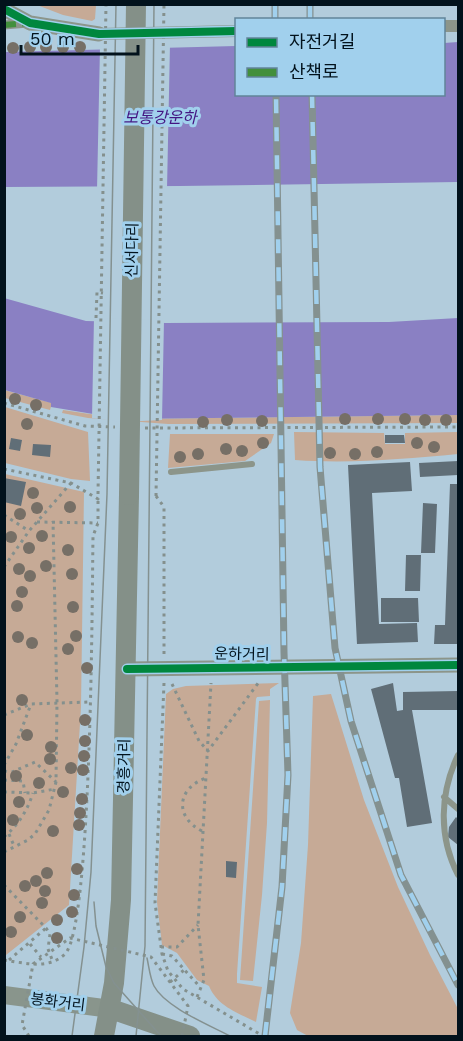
<svg xmlns="http://www.w3.org/2000/svg" width="463" height="1041" viewBox="0 0 463 1041" font-family="'Work Sans','Noto Sans KR',sans-serif">
<rect width="100%" height="100%" fill="#b2ccdc"/>
<path fill="#c6aa96" d="M 37,5 L 96,5 L 95,19 L 92,21 L 63,15 Z
M 4,390 L 52,403 L 50,410 L 5,398 Z
M 5,407 L 88,432 L 90,481 L 71,479 L 5,463 Z
M 63,410 L 123,419 L 458,415 L 458,423 L 168,424 L 88,418 L 62,413 Z
M 294,432 L 384,433 L 385,444 L 405,444 L 405,433 L 458,432 L 458,454 C 404,459 350,464 295,460 Z
M 170,434 L 274,434 L 271,443 L 245,461 L 168,468 Z
M 5,474 L 84,492 L 81,707 L 69,905 L 6,955 L 5,955 Z
M 279,683 L 270,689 L 270,696 L 257,697 L 256,699 L 237,974 L 237,983 L 262,987 L 256,1022 C 238,1013 217,1006 209,986 L 197,980 L 177,953 L 162,945 L 157,902 L 166,694 L 173,689 L 186,686 Z
M 331,694 L 364,800 L 398,887 L 430,955 L 458,1009 L 458,1036 L 308,1036 L 297,1030 L 290,1013 L 301,943 L 308,845 L 313,696 Z
M 270,700 L 267,823 L 262,895 L 253,981 L 240,980 L 259,701 Z"/>
<path fill="#8a80c3" d="M 458,42 L 458,182 L 180,186 L 5,187 L 4,52 L 236,46 L 237,94 L 444,94 L 444,43 Z
M 4,298 L 86,321 L 166,323 L 389,322 L 458,318 L 458,415 L 123,419 L 51,407 L 51,403 L 5,390 Z"/>
<path fill="#b2ccdc" d="M 170,44 L 167,189 L 97,190 L 100,47 Z
M 94,318 L 164,320 L 162,420 L 122,422 L 92,418 Z"/>
<path fill="#606e77" d="M 385,435 L 404,435 L 405,443 L 385,443 Z
M 11,438 L 22,440 L 20,451 L 9,449 Z
M 33,444 L 51,445 L 50,457 L 32,455 Z
M 458,461 L 458,475 L 420,477 L 419,463 Z
M 410,462 L 412,491 L 372,493 L 379,624 L 417,623 L 418,642 L 357,644 L 348,465 Z
M 4,478 L 26,482 L 21,506 L 4,502 Z
M 450,484 L 458,484 L 458,644 L 434,644 L 435,625 L 445,625 Z
M 423,503 L 437,504 L 435,553 L 421,553 Z
M 406,555 L 421,555 L 420,591 L 405,591 Z
M 381,598 L 418,598 L 419,622 L 381,622 Z
M 393,683 L 397,711 L 403,710 L 403,692 L 458,691 L 458,710 L 412,710 L 432,823 L 407,827 L 399,778 L 395,778 L 371,689 Z
M 456,817 L 458,819 L 458,845 L 448,837 L 449,827 Z
M 226,861 L 237,862 L 236,878 L 226,877 Z"/>
<g fill="none" stroke-linecap="round" stroke-linejoin="round">
<path stroke="#84908d" stroke-width="3" stroke-dasharray="3 4.5" stroke-linecap="butt" d="M 96,318 L 97,292 L 103,293
M 4,403 L 85,426 L 115,427
M 145,428 L 458,427
M 4,469 L 71,483 L 98,499 L 98,494
M 156,496 L 164,507 L 164,655
M 4,515 L 29,531
M 37,522 L 98,523
M 4,567 L 29,531 L 71,483
M 164,683 L 155,903 L 162,954 L 168,971 L 183,989 L 263,1036
M 172,684 L 199,741 L 208,751 L 259,682
M 4,715 L 31,704 L 90,702
M 4,765 L 16,744 L 31,704
M 4,771 L 12,772 L 35,762 L 56,782
M 4,780 L 23,781 L 25,793
M 4,792 L 33,793 L 55,789
M 202,831 C 174,817 177,788 206,778
M 9,834 L 14,846
M 4,837 C 19,824 27,811 33,793
M 4,852 L 28,840 L 35,834 L 49,810 L 56,782 L 57,702 L 53,521
M 4,885 L 46,928 L 50,934 L 48,949 L 53,962
M 30,944 L 41,957
M 161,947 L 177,947 L 198,925
M 162,954 L 172,956 L 200,987
M 4,960 C 25,963 48,970 65,954 C 92,927 92,593 93,536 L 98,523 L 98,499
M 9,960 L 46,928
M 197,997 L 204,980 L 198,925 L 211,683"/>
<path stroke="#8c958a" stroke-width="6" d="M 171,472 L 252,464
M 458,755 C 440,793 438,836 458,875
M 444,797 L 458,809"/>
<path stroke="#8c958a" stroke-width="9" d="M 4,25 L 28,23"/>
<path stroke="#8c958a" stroke-width="12" d="M 444,26 L 458,26
M 99,34 L 237,31"/>
<path stroke="#8c958a" stroke-width="15" d="M 4,9 L 30,23 L 99,34
M 127,669 L 458,665"/>
<path stroke="#89958c" stroke-width="18" d="M 4,995 L 111,1009"/>
<path stroke="#849088" stroke-width="20" d="M 111,1009 L 190,1036
M 104,1036 L 114,983 L 121,900 L 129,495"/>
<path stroke="#849190" stroke-width="1.5" d="M 94,902 L 96,926 L 106,967 L 114,983 L 161,1036
M 147,958 C 149,967 150,978 154,986 C 165,1007 209,1025 230,1036
M 72,1036 L 84,947 L 91,872 L 107,494 L 116,4
M 136,1036 L 145,946 L 154,4"/>
<defs>
<path id="rail" d="M 275,4 L 275,20
M 310,4 L 310,20
M 312,94 L 320,467 L 335,648 L 351,721 L 401,875 L 458,985
M 265,1036 L 282,887 L 288,775 L 284,652 L 276,94"/>
</defs>
<use href="#rail" stroke="#849190" stroke-width="7"/>
<use href="#rail" stroke="#a1d0ed" stroke-width="4.5" stroke-dasharray="14" stroke-linecap="butt"/>
<path stroke="#84908d" stroke-width="3" stroke-dasharray="3 4.5" stroke-linecap="butt" d="M 98,494 L 106,4
M 156,496 L 164,4
M 170,982 L 184,970
M 29,1036 L 22,1025 L 33,964 L 70,938 L 151,957 L 188,1006 L 182,1036"/>
<path stroke="#849088" stroke-width="20" d="M 129,495 L 136,4"/>
<path stroke="#428f3c" stroke-width="6" stroke-dasharray="12 6" stroke-linecap="butt" d="M 4,25 L 27,23"/>
<defs>
<path id="cycleway" d="M 4,9 L 30,23 L 99,34 L 237,31
M 127,669 L 458,665"/>
</defs>
<use href="#cycleway" stroke="#a1d0ed" stroke-width="11"/>
<use href="#cycleway" stroke="#00873e" stroke-width="8"/>
</g>
<g fill="#766f66">
<circle cx="30" cy="47" r="6"/>
<circle cx="46" cy="47" r="6"/>
<circle cx="63" cy="47" r="6"/>
<circle cx="80" cy="47" r="6"/>
<circle cx="13" cy="48" r="6"/>
<circle cx="15" cy="399" r="6"/>
<circle cx="36" cy="405" r="6"/>
<circle cx="345" cy="419" r="6"/>
<circle cx="378" cy="419" r="6"/>
<circle cx="405" cy="419" r="6"/>
<circle cx="227" cy="420" r="6"/>
<circle cx="425" cy="420" r="6"/>
<circle cx="446" cy="420" r="6"/>
<circle cx="262" cy="421" r="6"/>
<circle cx="203" cy="422" r="6"/>
<circle cx="27" cy="424" r="6"/>
<circle cx="263" cy="443" r="6"/>
<circle cx="417" cy="443" r="6"/>
<circle cx="434" cy="447" r="6"/>
<circle cx="226" cy="449" r="6"/>
<circle cx="242" cy="451" r="6"/>
<circle cx="377" cy="452" r="6"/>
<circle cx="330" cy="453" r="6"/>
<circle cx="198" cy="454" r="6"/>
<circle cx="355" cy="454" r="6"/>
<circle cx="180" cy="457" r="6"/>
<circle cx="33" cy="493" r="6"/>
<circle cx="70" cy="507" r="6"/>
<circle cx="37" cy="508" r="6"/>
<circle cx="20" cy="514" r="6"/>
<circle cx="42" cy="536" r="6"/>
<circle cx="11" cy="537" r="6"/>
<circle cx="29" cy="548" r="6"/>
<circle cx="68" cy="550" r="6"/>
<circle cx="46" cy="566" r="6"/>
<circle cx="19" cy="569" r="6"/>
<circle cx="72" cy="574" r="6"/>
<circle cx="30" cy="576" r="6"/>
<circle cx="22" cy="592" r="6"/>
<circle cx="17" cy="606" r="6"/>
<circle cx="73" cy="607" r="6"/>
<circle cx="76" cy="636" r="6"/>
<circle cx="18" cy="637" r="6"/>
<circle cx="32" cy="643" r="6"/>
<circle cx="68" cy="649" r="6"/>
<circle cx="87" cy="668" r="6"/>
<circle cx="22" cy="700" r="6"/>
<circle cx="85" cy="720" r="6"/>
<circle cx="27" cy="735" r="6"/>
<circle cx="85" cy="741" r="6"/>
<circle cx="51" cy="747" r="6"/>
<circle cx="84" cy="756" r="6"/>
<circle cx="50" cy="759" r="6"/>
<circle cx="71" cy="768" r="6"/>
<circle cx="83" cy="770" r="6"/>
<circle cx="16" cy="776" r="6"/>
<circle cx="39" cy="783" r="6"/>
<circle cx="63" cy="792" r="6"/>
<circle cx="82" cy="799" r="6"/>
<circle cx="19" cy="802" r="6"/>
<circle cx="80" cy="813" r="6"/>
<circle cx="13" cy="820" r="6"/>
<circle cx="79" cy="825" r="6"/>
<circle cx="53" cy="831" r="6"/>
<circle cx="77" cy="869" r="6"/>
<circle cx="47" cy="873" r="6"/>
<circle cx="36" cy="881" r="6"/>
<circle cx="25" cy="886" r="6"/>
<circle cx="45" cy="891" r="6"/>
<circle cx="74" cy="895" r="6"/>
<circle cx="42" cy="903" r="6"/>
<circle cx="72" cy="912" r="6"/>
<circle cx="20" cy="917" r="6"/>
<circle cx="57" cy="920" r="6"/>
<circle cx="11" cy="932" r="6"/>
<circle cx="57" cy="938" r="6"/>
</g>
<g text-anchor="middle" stroke-width="6" stroke-linejoin="round" paint-order="stroke">
<g font-size="15" fill="#02121c" stroke="#a1d0ed">
<text transform="translate(132 250) rotate(-89)" y="5">신서다리</text>
<text transform="translate(242 654) rotate(1)" y="5">운하거리</text>
<text transform="translate(124 766) rotate(-89)" y="5">경흥거리</text>
<text transform="translate(58 1002) rotate(7)" y="5">봉화거리</text>
</g>
<g font-size="16" font-style="italic" fill="#441683" stroke="#a1d0ed">
<text x="160" y="123">보통강운하</text>
</g>
</g>
<rect width="463" height="1041" fill="none" stroke="#02121c" stroke-width="12"/>
<rect x="235" y="18" width="210" height="78" fill="#a1d0ed" stroke="#618499" stroke-width="1.5"/>
<rect x="247" y="38" width="30" height="9" fill="#00873e" stroke="#618499" stroke-width="1.5"/>
<text x="289" y="48" font-size="18" fill="#02121c">자전거길</text>
<rect x="247" y="68" width="30" height="9" fill="#428f3c" stroke="#618499" stroke-width="1.5"/>
<text x="289" y="78" font-size="18" fill="#02121c">산책로</text>
<path d="M21 45v9h117v-9" fill="none" stroke="#02121c" stroke-width="3"/>
<text x="30" y="45" font-size="18" fill="#02121c" stroke="#a1d0ed" stroke-width="4.5" paint-order="stroke">50 m</text>
</svg>
